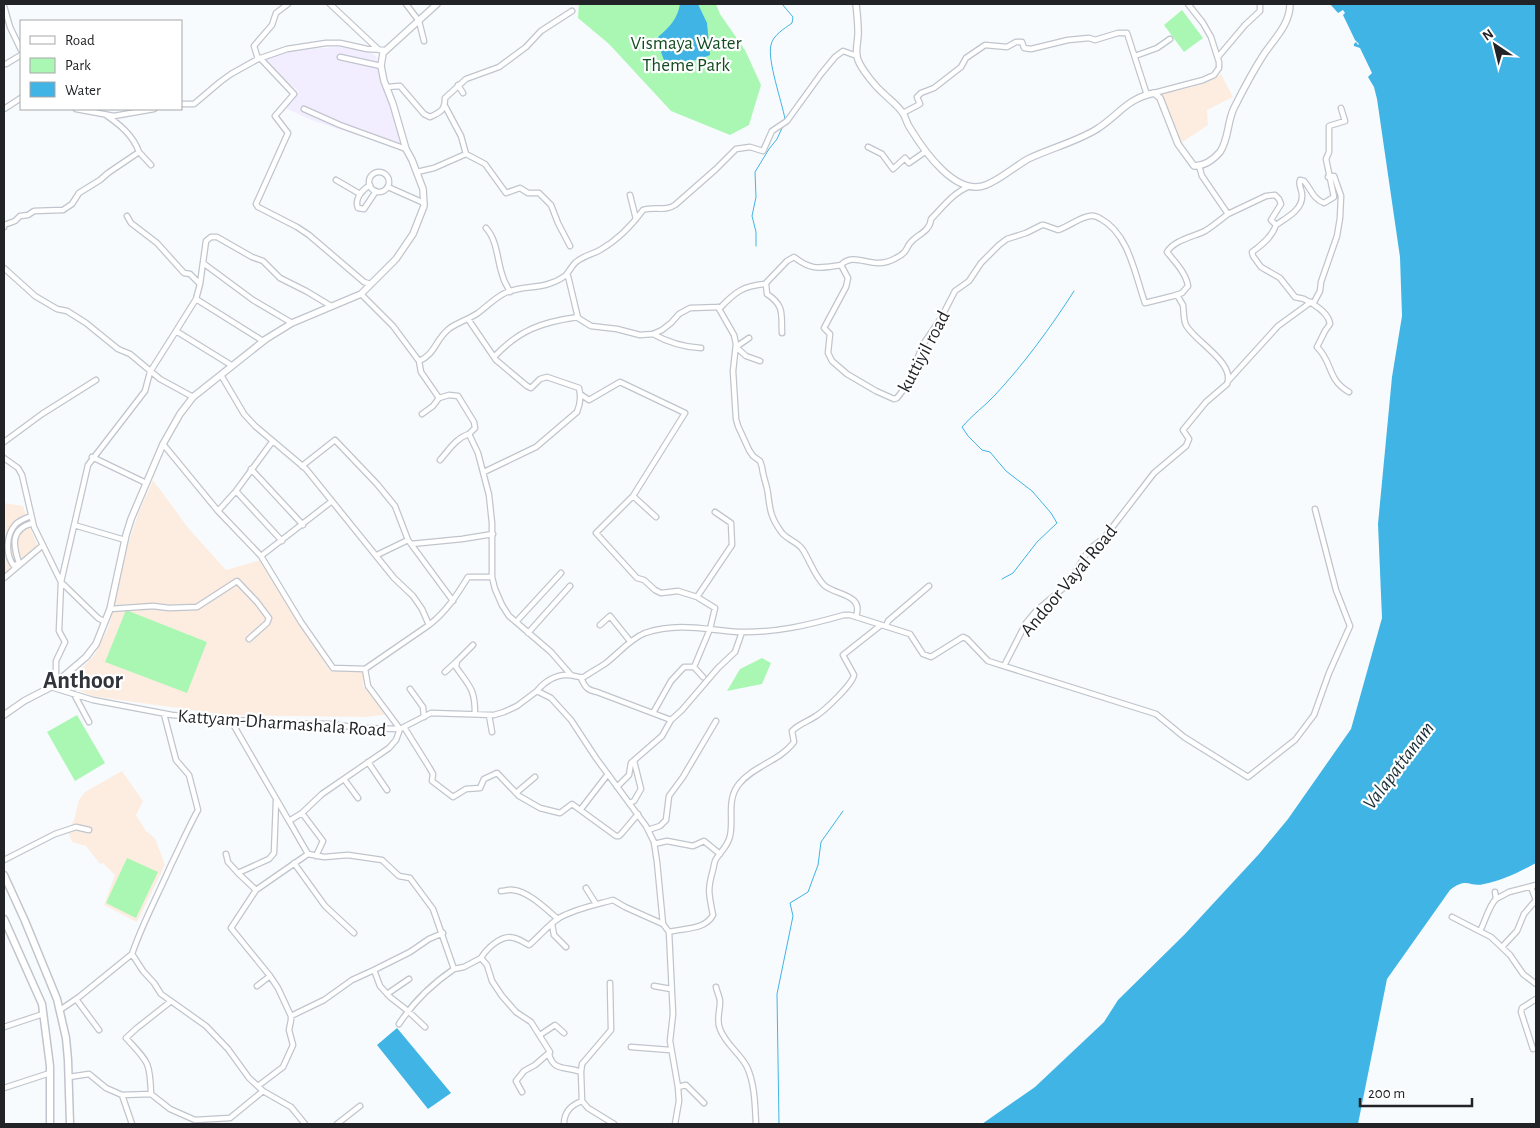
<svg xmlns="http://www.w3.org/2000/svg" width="1540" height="1128" viewBox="0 0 1540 1128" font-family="'Alegreya Sans',sans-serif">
<rect width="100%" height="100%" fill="#f8fbfe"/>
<path fill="#fdede1" d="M 1221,74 L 1233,97 L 1207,110 L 1208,125 L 1181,143 L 1163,102 L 1162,94 L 1192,87 L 1212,80 Z
M 153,480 L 189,529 L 226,570 L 260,560 L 330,671 L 363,670 L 363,686 L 390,714 L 366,717 L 227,715 L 92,696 L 66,685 L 95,654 L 109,626 L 127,547 L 138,514 Z
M 4,503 L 23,506 L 32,533 L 41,552 L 6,580 L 4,579 Z
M 122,771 L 143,801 L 136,815 L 146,831 L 155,838 L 165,865 L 137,922 L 104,905 L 115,875 L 103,863 L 100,864 L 86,846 L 72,842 L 68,831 L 74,820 L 79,800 L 85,792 Z"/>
<path fill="#f2edff" d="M 339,47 L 369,51 L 377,57 L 378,65 L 403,142 L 402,150 L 314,121 L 285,108 L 299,92 L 263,60 L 276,54 L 290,50 Z"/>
<path fill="#aaf7b4" d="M 579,4 L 716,4 L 720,14 L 745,50 L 761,85 L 749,125 L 730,135 L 671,111 L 609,44 L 578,18 Z
M 1182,10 L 1203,38 L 1184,52 L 1164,25 Z
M 126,610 L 207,642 L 187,693 L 105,662 Z
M 762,658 L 771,663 L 762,684 L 727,691 L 740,669 Z
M 77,715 L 105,763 L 75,781 L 47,732 Z
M 127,858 L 158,872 L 136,918 L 106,903 Z"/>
<path fill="#40b4e4" d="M 680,4 L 698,4 L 707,23 L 710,55 L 697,60 L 665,63 L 657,41 L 658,37 C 669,28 678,18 680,4 Z
M 1330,4 L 1536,4 L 1536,863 C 1519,872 1503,880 1484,884 C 1469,888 1468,876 1450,890 L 1387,979 L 1358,1124 L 982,1124 L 1035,1087 L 1104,1022 L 1118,1000 L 1185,934 L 1259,854 L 1288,819 L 1351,729 L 1382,618 L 1378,524 L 1392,377 L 1402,316 L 1400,257 L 1377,99 L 1374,87 L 1368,77 L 1372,73 L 1360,48 L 1354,46 L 1354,44 L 1356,42 L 1358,45 L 1359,44 L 1355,40 L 1343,15 L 1345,13 L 1343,10 L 1338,13 Z
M 397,1028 L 451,1093 L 428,1109 L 377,1045 Z"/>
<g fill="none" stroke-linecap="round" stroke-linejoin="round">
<path stroke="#40b4e4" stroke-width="1" d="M 782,4 L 793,17 L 792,23 C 784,29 773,35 771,45 C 767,60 782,102 785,119
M 756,246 L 756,232 L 752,216 L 756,197 L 755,172 L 769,149 L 777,139 L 783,126
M 1002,579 L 1013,573 L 1037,542 L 1057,523 L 1051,513 L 1032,491 L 1006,471 L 990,452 L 982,450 L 968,436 L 962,427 C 972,415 985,406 995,395 C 1024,364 1051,327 1074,291
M 779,1124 L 777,994 L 793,916 L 790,903 L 808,892 L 818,865 L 821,842 L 843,811"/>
<defs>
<path id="minor" d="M 330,4 L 379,50
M 406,4 L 419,21 L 424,41
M 4,6 L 10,27 L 21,50
M 1135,56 L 1157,48 L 1170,39
M 340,57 L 381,66
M 1218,57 L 1245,25 L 1260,11 L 1260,4
M 260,58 L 294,94 L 275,116 L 288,133 L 256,204 L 258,207 L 297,227 L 309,235 L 364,282 L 371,284
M 258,59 L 254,46 L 272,25 L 276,13 L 288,4
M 6,64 L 21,55
M 458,85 L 463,93
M 387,87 L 400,86 L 424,114 L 430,117 C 441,112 445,110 445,98 L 466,79 L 499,67 L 526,47 L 541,31 L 572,11
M 1154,93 L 1203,80 L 1214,75 L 1219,68 L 1219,62 L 1211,37 L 1203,23 L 1188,4
M 181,104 L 194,104 L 220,82 L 231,74 L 258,59 L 287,49 L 326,43 L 340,43 L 367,49 L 386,50
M 4,109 L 21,98
M 76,109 L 114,116 L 154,109
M 304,109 L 340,125 L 406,149
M 903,113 L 920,104 L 917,97 L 921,93 L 934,88 L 961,67 L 966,58 L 985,45 L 1007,47 L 1016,42 L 1022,42 L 1024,48 L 1031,49 L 1068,40 L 1089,38 L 1095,40 L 1118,33 L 1127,33 L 1147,95
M 868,147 L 882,154 L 893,169 L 905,158 L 909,163 L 925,152 L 928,154
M 139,152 L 151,165
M 466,154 L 485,164 L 506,193 L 520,188 L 528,193 L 539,193 L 551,205 L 558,223 L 570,246
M 1199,166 L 1202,176 L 1228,214 L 1266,196 L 1275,195 L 1279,199 L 1281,204 L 1271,220 L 1276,225 C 1286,218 1303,210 1302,195 C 1302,189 1298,186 1300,180 L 1304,181 C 1311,189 1313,199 1324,203 L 1334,197 L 1326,159 L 1329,152 L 1329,126 L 1345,121 L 1341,108
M 417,172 L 434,168 L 466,154 L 461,136 L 445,106
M369 182a10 10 0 1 1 20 0a10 10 0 1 1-20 0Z
M 1328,177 L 1334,176 L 1341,196 L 1340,218 L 1337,236 L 1321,282 L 1320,291 L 1313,304 C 1321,309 1329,315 1330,324 L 1325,331 L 1317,347 C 1333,362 1327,380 1349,392
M 336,180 L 360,194
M 370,185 C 362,190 354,199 358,208 L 364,209 L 376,191
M 388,187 L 424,203
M 968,187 C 953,193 942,208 931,219 C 930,231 919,234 912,241 C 905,247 909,252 896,258 C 891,261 884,263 878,263 C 864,263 852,254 841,265 L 848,278 L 846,287 L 824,328 L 830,334 L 828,353 L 832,361 L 847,374 L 876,391 L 894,399 L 897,398 L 910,381 L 922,346 L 941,318 L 955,291 L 969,281 L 981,263 L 999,245 L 1007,239 L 1026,233 L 1042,225 L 1044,225 L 1058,230 C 1068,227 1080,217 1090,216 C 1094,215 1098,217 1101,219 C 1129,234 1135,275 1145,303 L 1173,296 L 1182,293 L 1188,286 C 1186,273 1175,262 1167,252 C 1174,240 1193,237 1205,231 C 1213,226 1220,220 1228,214
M 630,195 L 636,219
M 127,216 L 131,223 L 157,243 L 184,273 L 190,274 L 200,284
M 1276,225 C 1272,237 1262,245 1252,252 L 1253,256 L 1261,267 L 1280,278 L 1295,297 L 1304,299 L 1313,304
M 4,227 L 4,225 L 15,221 L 20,216 L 28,215 L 34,211 L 63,210 L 72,204 L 79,193 L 100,180 L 108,173 L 139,152 C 133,135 119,124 106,115
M 486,228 C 498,241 497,262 503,277 C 504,282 508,287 510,292
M 203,263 L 253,300 L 292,323
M 4,268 L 35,296 L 57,309 L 67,311 L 86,323 L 118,349 L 130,354 L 160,379 L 193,397
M 565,276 C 569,272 571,267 575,263 C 582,256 591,255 600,250 C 616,241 632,225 643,210 C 654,206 665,212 675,205 L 716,169 L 736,149 L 750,147 L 763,151 L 772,131 L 787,121 L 821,74 L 835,57 L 843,51 L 857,56
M 766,284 L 767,294 C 785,306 781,314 782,333
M 361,294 L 393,326 L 419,361 C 436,354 435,339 450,328 C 459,322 469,319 478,313 C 486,307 494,299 503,294 C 524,283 542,292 565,276 L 568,276 L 578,318 L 591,326 L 617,329 L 640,335 L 653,334 L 662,330 L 671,323 L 679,314 L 690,308 L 721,307 C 736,291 744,286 765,284 L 787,261 L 794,257 C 812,271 819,268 841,265
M 196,299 L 263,341
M 718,307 L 734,335 L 736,344 L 733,371 L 736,419 L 738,426 L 749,450 L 753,456 L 760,461 L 762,467 C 763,477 767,485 768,494 C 770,511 771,518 782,533 C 788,540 798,542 803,550 C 810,561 815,577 825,586 C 837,595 864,595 856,616
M 468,319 L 496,360 L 527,386 L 531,388 L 540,379 L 547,377 L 579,388 C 581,396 581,403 577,412 L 536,447 L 484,472
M 176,331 L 196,299 L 200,284 L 206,241 L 211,237 L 217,237 L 252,257 L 263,261 L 280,278 L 306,291 L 331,306
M 653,334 C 669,343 683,347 701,348
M 749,338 L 736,347 L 746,356 L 760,361
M 494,357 C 519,330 542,322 578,317
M 419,361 L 421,372 L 439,398 L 449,395 L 458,396 L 474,422 L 475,428 L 469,434 L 478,453 L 489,495 L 492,523 L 492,577 L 495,589 L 502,605 L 509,616 L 551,652 L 571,675
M 221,375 L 244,414 L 255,426 L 306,469 L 394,578 L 413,596 L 422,609 L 429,625 C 446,612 457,595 468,577 L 492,577
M 1229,380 L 1278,326 L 1311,302
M 580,394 L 589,400 L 620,382 L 685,413 L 633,496 L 656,517
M 422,414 L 433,406 L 439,398
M 4,442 L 42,414 L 96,380
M 163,444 L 218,511 L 261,556 L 301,622 L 333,668 L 365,669 L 429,625
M 92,457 L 146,483
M 4,458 L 18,468 L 22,475 L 34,527 L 61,582 L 98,618 L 105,622
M 440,460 C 449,450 456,438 469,434
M 302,466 L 335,440 L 377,484 L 395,506 L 408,540 L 411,544 L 462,539 L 493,534
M 251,469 L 303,525
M 236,491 L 282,541
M 633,496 L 596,533 L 637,578 L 644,580 L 655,590 L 661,593 L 678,591 L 697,597 L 732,545 L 731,523 L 715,512
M 218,511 L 236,491 L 272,442
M 31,516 C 26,518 20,520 16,524 C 6,534 5,555 14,566 L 19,563 C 13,545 10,529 33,523
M 74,525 L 125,540
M 411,544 L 453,601
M 377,555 L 408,540
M 261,556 L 332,501
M 4,578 L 43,545
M 110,609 L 153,606 L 169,608 L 197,607 L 237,581 L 257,602 L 269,618 L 267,623 L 249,639
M 516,622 L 561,573
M 600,625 L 610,616 L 630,641
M 886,626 L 888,621 L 929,586
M 528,633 L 570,586
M 473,645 L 457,661 L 456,667 C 470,687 475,689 475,714
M 1004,666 L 1026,623 L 1036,611 L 1067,585 L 1085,556 L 1092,547 L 1104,538 L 1154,473 L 1186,446 L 1189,439 L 1183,430 L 1206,402 L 1227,384 C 1236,363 1194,341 1186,325 C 1183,319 1184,311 1183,305 C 1181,302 1179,298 1177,295
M 694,667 L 703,677
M 445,672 L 457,661
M 581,678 C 585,687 587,690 597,692 L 671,720 L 682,710 L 718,668 L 735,652 L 742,632
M 60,679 L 56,678 L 56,661 L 65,642 L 59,631 L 61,582 L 88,465 L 145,391 L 150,372 L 176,331 L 231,365
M 51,687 L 93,700 L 172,715 L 275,723 L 331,724 L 360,728 L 400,729 L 431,713 L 494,715 L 504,712 L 517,706 L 537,691 L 551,698 L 571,720 L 596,758 L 646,826 L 654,842 L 657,862 L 663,924 L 669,932 L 673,1014 L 670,1041 L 678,1087 L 679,1101 L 675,1124
M 410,689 L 423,707 L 424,717
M 537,691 C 544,682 556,674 568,675 C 574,675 578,678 584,677 C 591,672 599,668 606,663 C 619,653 630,639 645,633 C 679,622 706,630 739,632 C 776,633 809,625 844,615 L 850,615 L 910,634 L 923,654 L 931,657 L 963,637 L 967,639 L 988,661 L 1156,714 L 1184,737 L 1248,777 L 1295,740 L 1314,715 L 1329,673 L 1350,626 L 1336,590 L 1315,509
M 74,694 L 89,722
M 653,713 L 671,681 L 684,667 L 694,667 L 710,629 L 715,608 L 697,597
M 164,714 L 176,760 L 189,775 L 198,810 C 188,828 180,847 171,865 C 158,895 142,924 132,954 L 143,971 L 154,983 L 161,994 L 206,1026 L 228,1049 L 249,1078 L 263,1091
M 489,715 L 492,732
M 230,719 L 289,821 L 302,813 L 322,794 L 389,748 L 396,740 L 400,729 L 368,686 L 365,669
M 404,727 L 429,767 L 433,774 L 432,781 L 453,797 L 466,789 L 480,788 L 484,779 L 497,773 L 519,796 L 540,808 L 560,813 L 572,804 L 616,836 L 619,836 L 622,833 L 638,814
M 368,762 L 387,790
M 344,779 L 358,798
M 617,787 L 629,775 L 631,763 L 662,736 L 671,720
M 516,793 L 535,777
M 276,801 L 274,853 L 269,859 L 238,873 L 256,890 L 308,854
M 629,803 L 634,801 L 641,789 L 634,761
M 581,809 L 608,774
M 302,813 L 323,841 L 316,856
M 289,821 L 308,854 L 324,857 L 348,855 L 382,860 L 399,876 L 410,878 L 433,909 L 454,969 L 464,967 L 481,958 L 487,965 L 492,981 L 502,996 L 516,1012 L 531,1022 L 550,1052 L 535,1065 L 524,1071 L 516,1081 L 522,1092
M 648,830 L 660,826 L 666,820 L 669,796 L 683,777 L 716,721
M 654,844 L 667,841 L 693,846 L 704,841 L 720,854
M 226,854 L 228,862 L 238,873
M 4,860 L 55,834 L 76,827 L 89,830
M 294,863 L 325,906 L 354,933
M 586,888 L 596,904
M 256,890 L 231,928 L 270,976
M 501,891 C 505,891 509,889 513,890 C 528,891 547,910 558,919
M 1496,899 L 1509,892 L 1536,885
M 1452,917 L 1491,937 L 1510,955 L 1523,974 L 1536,984
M 552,924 L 554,935 L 566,947
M 1480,931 C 1485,922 1489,905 1496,899 L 1495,892
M 669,932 C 684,928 705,930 713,915 C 709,895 707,890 713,870 C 714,866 714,862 716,859 C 721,851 728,846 730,836 C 734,819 726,800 739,784 C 753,766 780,761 794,742 L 792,731 C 799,724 807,722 816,716 C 824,711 852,685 854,675 L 843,655 L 881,625
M 1502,947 L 1517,931 L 1524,914 L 1536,900 L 1531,887
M 481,958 C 487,948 502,934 514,938 C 520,939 524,943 529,945 C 539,937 548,925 559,918 C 575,909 595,905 613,900 L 625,907 L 663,924
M 374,970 L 380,986 L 390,997 L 408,1011 L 425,1027
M 257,986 L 270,976 L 278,988 L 291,1016
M 654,986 L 671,989
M 716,987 C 717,992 720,997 720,1002 C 720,1012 716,1020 720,1029 C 726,1045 740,1053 747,1067 C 755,1084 755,1106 756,1124
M 387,994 L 409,979
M 76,999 L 99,1030
M 60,1010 L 79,997 L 132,954
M 399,1024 C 414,1001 432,984 454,969
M 4,1027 L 43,1014
M 540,1035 L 555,1025 L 564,1033
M 631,1047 L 670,1050
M 1533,1049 L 1521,1012 L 1522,1008 L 1536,999
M 549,1054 C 553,1072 567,1066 581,1072 L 582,1101
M 581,1072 L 582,1064 L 611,1030 L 610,983
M 69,1077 L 89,1074 L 106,1088 L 122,1095 L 151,1094 L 170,1109 L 195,1120 L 230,1118 L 263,1091 L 291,1107 L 305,1124
M 258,1086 L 283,1067 L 293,1045 L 289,1030 L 291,1020 L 291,1016 L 324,1000 L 352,980 L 374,970 L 410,952 L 429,939 L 443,933
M 678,1087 L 686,1085 L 704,1103
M 4,1088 L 50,1073
M 151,1094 C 150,1061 148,1062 126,1038 L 137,1028 L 170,1002
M 122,1095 L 132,1124
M 337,1124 L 360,1106
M 564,1124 C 564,1112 571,1105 582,1101 L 588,1108 L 614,1124"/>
<path id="major" d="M 856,4 C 857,13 858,21 858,30 C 859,40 854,51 858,60 C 862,70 875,86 883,93 C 890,100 899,106 904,115 C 906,119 907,124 910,128 C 924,151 956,197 986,185 C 1001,179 1014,167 1028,159 C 1051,148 1076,142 1097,129 C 1119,115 1126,99 1154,93 L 1160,98 L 1178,144 L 1194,166 C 1204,166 1213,160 1220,152 C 1229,139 1227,122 1234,108 C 1243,90 1253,71 1264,54 C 1275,38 1290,24 1290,4
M 4,715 L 24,701 L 51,687 L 86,657 L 96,644 L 110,609 L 126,535 L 131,519 L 163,444 L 180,414 L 193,397 L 266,339 L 292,323 L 361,294 L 396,259 L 413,234 L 424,206 L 423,189 L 412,160 L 406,149 L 393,104 L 384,81 L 381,66 L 383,53 L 437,4"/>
<path id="highway" d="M 4,875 L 25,921 L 57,999 L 66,1038 L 68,1060 L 70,1124
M 4,919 L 42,1004 L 50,1066 L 50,1124"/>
</defs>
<use href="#minor" stroke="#c0c5cd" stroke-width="7"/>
<use href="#major" stroke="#c0c5cd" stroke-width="8"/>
<use href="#highway" stroke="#c0c5cd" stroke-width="9"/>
<use href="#minor" stroke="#fff" stroke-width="4.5"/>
<use href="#major" stroke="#fff" stroke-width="5.5"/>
<use href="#highway" stroke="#fff" stroke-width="6"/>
</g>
<g text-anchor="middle" stroke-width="4.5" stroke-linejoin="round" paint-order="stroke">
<g font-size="19" fill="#144c21" stroke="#fff">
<text x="686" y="49">Vismaya Water<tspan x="686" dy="22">Theme Park</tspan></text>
</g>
<g font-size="19" fill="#212326" stroke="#fff">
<text transform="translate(923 351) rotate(-62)" y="7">kuttiyil road</text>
<text transform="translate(1068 580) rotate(-50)" y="7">Andoor Vayal Road</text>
<text transform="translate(282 722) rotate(4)" y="7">Kattyam-Dharmashala Road</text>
</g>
<g font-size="20" font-style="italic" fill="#1a2e37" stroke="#fff">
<text transform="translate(1398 765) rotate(-53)" y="7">Valapattanam</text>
</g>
<g font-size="24" font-weight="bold" fill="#31353b" stroke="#fff">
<text x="83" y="688">Anthoor</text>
</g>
</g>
<rect width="1540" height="1128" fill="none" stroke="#212326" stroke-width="10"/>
<rect x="20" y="20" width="162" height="90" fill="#ffffff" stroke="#a6a7a8"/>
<rect x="30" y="36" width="25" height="8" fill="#ffffff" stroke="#a6a7a8"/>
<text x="65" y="45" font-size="15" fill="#212326">Road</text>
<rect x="30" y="58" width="25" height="15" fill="#aaf7b4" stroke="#a6a7a8"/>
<text x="65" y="70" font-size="15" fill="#212326">Park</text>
<rect x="30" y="82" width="25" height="15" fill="#40b4e4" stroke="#a6a7a8"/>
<text x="65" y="95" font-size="15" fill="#212326">Water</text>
<g transform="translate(1495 45) rotate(325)" stroke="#ffffff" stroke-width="4" paint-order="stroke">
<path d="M0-4L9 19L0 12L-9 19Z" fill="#212326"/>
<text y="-8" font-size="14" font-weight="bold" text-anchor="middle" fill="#212326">N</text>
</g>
<path d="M1360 1098v8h112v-8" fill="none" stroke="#212326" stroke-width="2.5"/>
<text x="1368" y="1098" font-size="15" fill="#212326" stroke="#ffffff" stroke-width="4" paint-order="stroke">200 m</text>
</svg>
